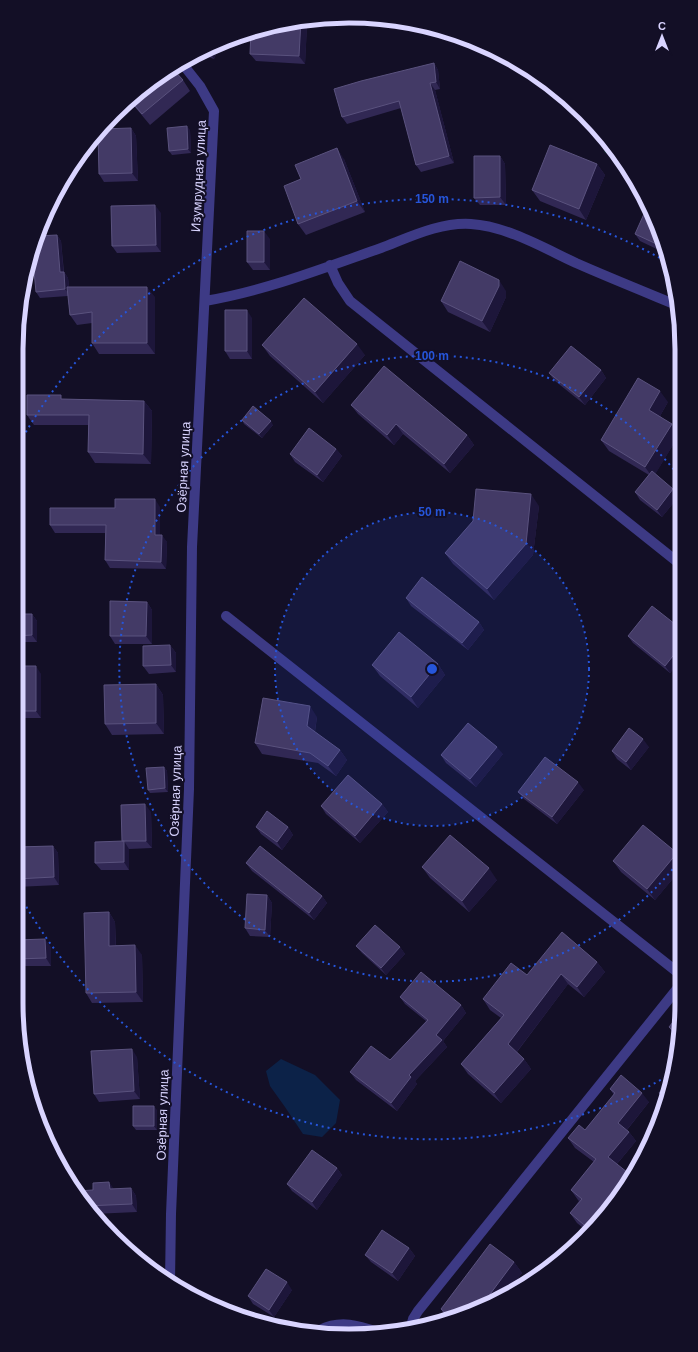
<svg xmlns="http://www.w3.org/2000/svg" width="698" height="1352" viewBox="0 0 698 1352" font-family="Helvetica,sans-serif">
<rect width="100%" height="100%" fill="#130f26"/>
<path fill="#12302f" d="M 608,144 L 624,161 L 604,152 Z"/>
<path fill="#0c2248" d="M 281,1059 L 315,1075 L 340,1100 L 336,1123 L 322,1137 L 303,1134 L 285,1107 L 270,1086 L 266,1071 Z"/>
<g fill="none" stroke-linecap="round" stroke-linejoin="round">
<path stroke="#3d3a85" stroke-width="10" d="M 330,265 L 338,283 L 350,301 L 680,564
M 205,301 C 265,291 324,268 381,248 C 410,237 440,222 471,224 C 506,226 544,248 576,263 C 610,278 645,292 679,306
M 226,616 L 681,975
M 170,1282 L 171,1214 L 189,789 L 192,547 L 214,111 L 200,86 L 181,62
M 411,1326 L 413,1319 L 418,1311 L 681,984
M 320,1330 C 341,1319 360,1326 381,1333"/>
</g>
<path fill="#312854" d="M 303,19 L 307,25 L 305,64 L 256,61 L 250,54 L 251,31 Z
M 220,44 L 214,59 L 198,53 Z
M 434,63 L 438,70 L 440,89 L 435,90 L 454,163 L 421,172 L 416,165 L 401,108 L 347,124 L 342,117 Z
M 183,80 L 190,91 L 150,125 L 129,100 L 130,98 Z
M 131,128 L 136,136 L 138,181 L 104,182 L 99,174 Z
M 190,130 L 191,153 L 172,155 L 169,151 Z
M 500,156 L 505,164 L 506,205 L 480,205 L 474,198 Z
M 344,159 L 365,212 L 306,235 L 298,224 L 301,179 Z
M 597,164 L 605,175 L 586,220 L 540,201 L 532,190 Z
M 161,213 L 161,252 L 117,253 L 112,246 Z
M 657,222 L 665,253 L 640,241 L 635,234 Z
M 57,235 L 61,241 L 64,272 L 68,278 L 69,287 L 155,297 L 155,354 L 99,354 L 92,343 L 92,323 L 77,325 L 70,315 L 68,296 L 40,298 L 36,292 Z
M 270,239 L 270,270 L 253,270 L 247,262 Z
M 506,291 L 506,297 L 490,332 L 448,312 L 441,301 Z
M 252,318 L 252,359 L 230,359 L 225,351 Z
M 262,345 L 365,355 L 323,403 L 270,356 Z
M 601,370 L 606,378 L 585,405 L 555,381 L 549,373 Z
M 64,399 L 144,401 L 152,411 L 151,464 L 95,463 L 88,452 L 88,425 L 34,425 L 27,415 Z
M 668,402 L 660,416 L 679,435 L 655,474 L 679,496 L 662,517 L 640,500 L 635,492 L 649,475 L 609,451 L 601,440 Z
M 351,405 L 467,435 L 474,445 L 450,473 L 403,434 L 394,445 L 358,414 Z
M 242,420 L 273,425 L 262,438 L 244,424 Z
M 336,449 L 342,456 L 323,482 L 295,462 L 290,454 Z
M 539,506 L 533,555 L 494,600 L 453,564 L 445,553 Z
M 160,507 L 160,535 L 167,542 L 166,569 L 110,568 L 105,560 L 105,533 L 55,533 L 50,525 L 115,508 Z
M 406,598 L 479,622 L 484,630 L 468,650 L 411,606 Z
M 147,602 L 152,610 L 152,644 L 115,644 L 110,636 Z
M 16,614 L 32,614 L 37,621 L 37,642 L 16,642 Z
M 680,628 L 680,661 L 670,673 L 633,643 L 628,636 Z
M 170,645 L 176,653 L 176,672 L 149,674 L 143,666 Z
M 438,664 L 445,675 L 418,708 L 380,676 L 372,665 Z
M 16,666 L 41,674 L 41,718 L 16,718 Z
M 156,684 L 163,695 L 164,734 L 112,735 L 105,724 Z
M 317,717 L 315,732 L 340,750 L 347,760 L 336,776 L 318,763 L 262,754 L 255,743 Z
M 649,747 L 631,770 L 617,759 L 612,751 Z
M 503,754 L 476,787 L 446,763 L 441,755 Z
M 164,767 L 167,771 L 168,792 L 150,793 L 148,790 Z
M 584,790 L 557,824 L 524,799 L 518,792 Z
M 382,804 L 388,812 L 360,843 L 326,814 L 321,806 Z
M 151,812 L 152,848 L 129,849 L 129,870 L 101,870 L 95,863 L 122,841 Z
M 256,827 L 288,827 L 293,835 L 282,850 L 261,834 Z
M 53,846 L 58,853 L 59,885 L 16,887 L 16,847 Z
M 677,853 L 681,859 L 681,869 L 655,900 L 621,872 L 613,861 Z
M 246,863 L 322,896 L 327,903 L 314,920 L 252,871 Z
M 422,867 L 497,880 L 469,912 L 430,878 Z
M 267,895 L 272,903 L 270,937 L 250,936 L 245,928 Z
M 109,912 L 115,922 L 116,945 L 142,955 L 143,1002 L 92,1003 L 86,993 Z
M 16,940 L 51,947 L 51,966 L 20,966 L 16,961 Z
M 356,946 L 400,947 L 405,954 L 386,975 L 362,953 Z
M 597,962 L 605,972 L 584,997 L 568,984 L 517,1052 L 524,1059 L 531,1069 L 501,1103 L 468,1074 L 461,1064 L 501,1018 L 490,1010 L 483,999 Z
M 400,997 L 461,1005 L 466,1013 L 443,1041 L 447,1047 L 415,1081 L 417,1084 L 397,1111 L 356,1080 L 350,1072 L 390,1060 L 426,1021 L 405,1004 Z
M 681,1025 L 679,1039 L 674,1035 L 669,1027 Z
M 137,1057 L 140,1099 L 99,1102 L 94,1094 Z
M 610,1089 L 649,1102 L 627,1130 L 629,1132 L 636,1141 L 617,1164 L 613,1206 L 588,1232 L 577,1223 L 570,1213 L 579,1201 L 578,1200 L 571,1190 L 594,1162 L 575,1148 L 568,1138 L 585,1130 L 614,1095 Z
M 671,1089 L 666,1102 L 659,1093 Z
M 157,1110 L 157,1130 L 136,1130 L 133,1126 Z
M 337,1168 L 342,1175 L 317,1210 L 292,1191 L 287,1184 Z
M 131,1188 L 136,1196 L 137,1212 L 93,1214 L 85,1206 L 114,1189 Z
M 409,1248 L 415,1256 L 398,1281 L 371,1262 L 365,1255 Z
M 514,1262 L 522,1273 L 509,1290 L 477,1311 L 446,1318 L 441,1309 Z
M 292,1290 L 274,1317 L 253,1304 L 248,1296 Z"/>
<path fill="#1d163a" d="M 303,19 L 307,25 L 305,64 L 299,56 L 301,20 Z
M 220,44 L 214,59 L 209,51 L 210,48 Z
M 434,63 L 438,70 L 440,89 L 436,82 Z
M 430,83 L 435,90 L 454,163 L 449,156 Z
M 187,126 L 190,130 L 191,153 L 188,149 Z
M 131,128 L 136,136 L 138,181 L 132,173 Z
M 337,148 L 344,159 L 365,212 L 357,201 Z
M 500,156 L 505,164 L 506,205 L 500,197 Z
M 597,164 L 605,175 L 586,220 L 579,209 Z
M 155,205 L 161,213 L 161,252 L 156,245 Z
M 264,231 L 270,239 L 270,270 L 264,262 Z
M 57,235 L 61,241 L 64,278 L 60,272 Z
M 64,272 L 68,278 L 70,295 L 65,289 Z
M 499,280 L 506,291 L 506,297 L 490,332 L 482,321 Z
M 147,287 L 155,297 L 155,354 L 147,343 Z
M 247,310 L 252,318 L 252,359 L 247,351 Z
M 357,344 L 365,355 L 323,403 L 315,392 Z
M 601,370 L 606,378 L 585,405 L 579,397 Z
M 660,391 L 668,402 L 657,421 L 649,410 Z
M 144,401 L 152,411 L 151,464 L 143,454 Z
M 271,421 L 273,425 L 262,438 L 259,434 Z
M 396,424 L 403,434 L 394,445 L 387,435 Z
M 672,424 L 679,435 L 653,478 L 645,467 Z
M 467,435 L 474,445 L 450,473 L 444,464 Z
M 336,449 L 342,456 L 323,482 L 317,475 Z
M 673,489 L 679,496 L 662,517 L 657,510 Z
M 531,494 L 539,506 L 533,555 L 494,600 L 487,589 Z
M 155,499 L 160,507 L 160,542 L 155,535 Z
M 162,535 L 167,542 L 166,569 L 161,562 Z
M 147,602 L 152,610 L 152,644 L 146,636 Z
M 32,614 L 37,621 L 37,642 L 32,635 Z
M 479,622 L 484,630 L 468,650 L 462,643 Z
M 170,645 L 176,653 L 176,672 L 171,665 Z
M 680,647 L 680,661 L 670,673 L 665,666 Z
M 438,664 L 445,675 L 418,708 L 411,697 Z
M 36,666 L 41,674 L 41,718 L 36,711 Z
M 156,684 L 163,695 L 164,734 L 156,723 Z
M 310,706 L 317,717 L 314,736 L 307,726 Z
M 643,739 L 649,747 L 631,770 L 626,762 Z
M 497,747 L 503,754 L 476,787 L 470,779 Z
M 340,750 L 347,760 L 336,776 L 328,766 Z
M 164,767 L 167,771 L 168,792 L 165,788 Z
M 578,782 L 584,790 L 557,824 L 552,817 Z
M 145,804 L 151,812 L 152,848 L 146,841 Z
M 382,804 L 388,812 L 360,843 L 355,836 Z
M 288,827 L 293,835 L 282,850 L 277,842 Z
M 124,841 L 129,849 L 129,870 L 124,862 Z
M 53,846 L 58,853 L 59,885 L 54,877 Z
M 677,853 L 681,859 L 681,869 L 655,900 L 647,889 Z
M 489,868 L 497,880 L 469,912 L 462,901 Z
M 267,895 L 272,903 L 270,937 L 265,930 Z
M 322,896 L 327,903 L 314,920 L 309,913 Z
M 109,912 L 115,922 L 116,955 L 109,946 Z
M 16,918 L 17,933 L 16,932 Z
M 45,939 L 51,947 L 51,966 L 46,958 Z
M 135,945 L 142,955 L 143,1002 L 136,992 Z
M 400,947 L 405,954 L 386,975 L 381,968 Z
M 597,962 L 605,972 L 584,997 L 577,987 Z
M 561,974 L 568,984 L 515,1054 L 508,1044 Z
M 461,1005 L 466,1013 L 443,1041 L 447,1047 L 415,1081 L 417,1084 L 397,1111 L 391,1103 L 409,1075 L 436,1035 Z
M 132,1049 L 137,1057 L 140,1099 L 134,1091 Z
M 524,1059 L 531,1069 L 501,1103 L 494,1093 Z
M 642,1093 L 649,1102 L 625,1132 L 618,1123 Z
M 154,1106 L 157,1110 L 157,1130 L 154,1126 Z
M 629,1132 L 636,1141 L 615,1166 L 608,1157 Z
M 337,1168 L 342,1175 L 317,1210 L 312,1202 Z
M 109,1182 L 114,1189 L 110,1189 Z
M 131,1188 L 136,1196 L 137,1212 L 132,1204 Z
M 409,1248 L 415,1256 L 398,1281 L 392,1273 Z
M 514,1262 L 522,1273 L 509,1290 L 479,1309 Z
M 287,1282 L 292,1290 L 274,1317 L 269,1310 Z"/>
<path fill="#433a66" stroke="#5a527e" d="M 301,20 L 299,56 L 250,54 L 251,31 Z
M 210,48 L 209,51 L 206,50 Z
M 434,63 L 436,82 L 430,83 L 449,156 L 416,165 L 399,101 L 342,117 L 334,89 L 361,81 Z
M 172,68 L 183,80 L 142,114 L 129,99 Z
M 187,126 L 188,149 L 169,151 L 167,128 Z
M 131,128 L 132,173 L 99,174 L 98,133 L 101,129 Z
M 550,145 L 597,164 L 579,209 L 532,190 Z
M 337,148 L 357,201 L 298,224 L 284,186 L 301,179 L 295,165 Z
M 474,156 L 500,156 L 500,197 L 474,198 Z
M 155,205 L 156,245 L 112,246 L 111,206 Z
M 648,205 L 657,222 L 663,247 L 635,234 Z
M 247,231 L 264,231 L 264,262 L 247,262 Z
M 57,235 L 60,272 L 64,272 L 65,289 L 36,292 L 32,250 L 37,236 Z
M 460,261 L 499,280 L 499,286 L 482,321 L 441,301 Z
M 67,287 L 147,287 L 147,343 L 92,343 L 92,312 L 70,315 Z
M 304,298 L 357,344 L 315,392 L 262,345 Z
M 225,310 L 247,310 L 247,351 L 225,351 Z
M 571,346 L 601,370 L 579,397 L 549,373 Z
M 384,366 L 467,435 L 444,464 L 396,424 L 387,435 L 351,405 Z
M 638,378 L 660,391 L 649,410 L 672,424 L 645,467 L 601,440 Z
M 27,395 L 61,395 L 61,399 L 144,401 L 143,454 L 88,452 L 89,415 L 27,415 Z
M 253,406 L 271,421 L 259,434 L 242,420 Z
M 309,428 L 336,449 L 317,475 L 290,454 Z
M 652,471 L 673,489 L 657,510 L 635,492 Z
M 476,489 L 531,494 L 526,544 L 487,589 L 445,553 L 473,521 Z
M 115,499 L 155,499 L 155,535 L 162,535 L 161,562 L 105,560 L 106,525 L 50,525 L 50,508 L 115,508 Z
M 422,577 L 479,622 L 462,643 L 406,598 Z
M 110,601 L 147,602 L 146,636 L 110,636 Z
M 652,606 L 680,628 L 680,647 L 665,666 L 628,636 Z
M 16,614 L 32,614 L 32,635 L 16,636 Z
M 399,632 L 438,664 L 411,697 L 372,665 Z
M 170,645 L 171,665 L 143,666 L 143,646 Z
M 16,666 L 36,666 L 36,711 L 16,711 Z
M 156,684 L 156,723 L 105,724 L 104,685 Z
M 263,698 L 310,706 L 307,726 L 340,750 L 328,766 L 310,753 L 255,743 Z
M 468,723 L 497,747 L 470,779 L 441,755 Z
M 629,728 L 643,739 L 626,762 L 612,751 Z
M 545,757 L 578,782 L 552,817 L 518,792 Z
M 164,767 L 165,788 L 148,790 L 146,768 Z
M 348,775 L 382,804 L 355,836 L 321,806 Z
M 145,804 L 146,841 L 122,841 L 121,805 Z
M 267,811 L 288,827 L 277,842 L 256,827 Z
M 643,825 L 677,853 L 647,889 L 613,861 Z
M 450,835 L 489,868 L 462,901 L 422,867 Z
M 124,841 L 124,862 L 95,863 L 95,842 Z
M 53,846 L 54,877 L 16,879 L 16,847 Z
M 260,846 L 322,896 L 309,913 L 246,863 Z
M 247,894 L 267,895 L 265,930 L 245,928 Z
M 109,912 L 109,946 L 135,945 L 136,992 L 86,993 L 84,913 Z
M 375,925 L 400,947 L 381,968 L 356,946 Z
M 562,932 L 597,962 L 577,987 L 561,974 L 508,1044 L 524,1059 L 494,1093 L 461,1064 L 504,1015 L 483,999 L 511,963 L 527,975 Z
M 45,939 L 46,958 L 16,959 L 16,940 Z
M 421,972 L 461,1005 L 436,1035 L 442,1040 L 409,1075 L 411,1077 L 391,1103 L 350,1072 L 371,1046 L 390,1060 L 428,1020 L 400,997 Z
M 681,1012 L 681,1025 L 679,1036 L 669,1027 Z
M 132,1049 L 134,1091 L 94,1094 L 91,1051 Z
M 621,1075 L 642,1093 L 618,1123 L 629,1132 L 608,1157 L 632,1176 L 613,1206 L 590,1230 L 570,1213 L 582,1199 L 571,1190 L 596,1159 L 568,1138 L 579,1125 L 585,1130 L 615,1093 L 610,1089 Z
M 673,1075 L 671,1089 L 667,1099 L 659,1093 Z
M 133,1106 L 154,1106 L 154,1126 L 133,1126 Z
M 312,1150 L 337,1168 L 312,1202 L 287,1184 Z
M 109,1182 L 110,1189 L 131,1188 L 132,1204 L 85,1206 L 77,1191 L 93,1190 L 93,1183 Z
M 382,1230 L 409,1248 L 392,1273 L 365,1255 Z
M 490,1244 L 514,1262 L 479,1309 L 477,1311 L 450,1317 L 441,1309 Z
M 266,1269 L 287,1282 L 269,1310 L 248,1296 Z"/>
<circle cx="432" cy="669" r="157" fill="#2655da" fill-opacity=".12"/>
<g fill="none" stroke="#2655da" stroke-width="2" stroke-dasharray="2 4">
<circle cx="432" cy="669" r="157"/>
<path d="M680 860A313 313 0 1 1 679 476"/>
<path d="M671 1074A470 470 0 0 1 17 890M17 448A470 470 0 0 1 667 262"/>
</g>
<g text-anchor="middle" stroke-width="4" stroke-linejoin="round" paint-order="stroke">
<g font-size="13" fill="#d9d4ff" stroke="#130f26">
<text transform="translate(198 176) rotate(-87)" y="5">Изумрудная улица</text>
<text transform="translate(183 467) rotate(-87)" y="5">Озёрная улица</text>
<text transform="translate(175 791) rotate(-88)" y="5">Озёрная улица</text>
<text transform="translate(162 1115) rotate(-88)" y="5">Озёрная улица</text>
</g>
</g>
<path d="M0 0H698V1352H0ZM349 23H349A326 326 0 0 1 675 349V1003A326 326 0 0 1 349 1329H349A326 326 0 0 1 23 1003V349A326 326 0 0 1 349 23Z" fill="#130f26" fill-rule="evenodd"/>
<path fill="none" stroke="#d9d4ff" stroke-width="5" d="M349 23H349A326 326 0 0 1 675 349V1003A326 326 0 0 1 349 1329H349A326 326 0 0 1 23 1003V349A326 326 0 0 1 349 23Z"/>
<circle cx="432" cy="669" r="6" fill="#2655da" stroke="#130f26" stroke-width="2"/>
<g font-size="12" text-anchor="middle" font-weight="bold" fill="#2655da" stroke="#130f26" stroke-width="4" stroke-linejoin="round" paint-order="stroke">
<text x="432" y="203">150 m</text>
<text x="432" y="360">100 m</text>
<text x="432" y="516">50 m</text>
</g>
<g transform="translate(662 36)" stroke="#130f26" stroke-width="3" paint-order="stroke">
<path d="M0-3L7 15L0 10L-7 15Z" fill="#d9d4ff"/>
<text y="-6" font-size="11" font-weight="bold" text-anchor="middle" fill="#d9d4ff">С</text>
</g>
</svg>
